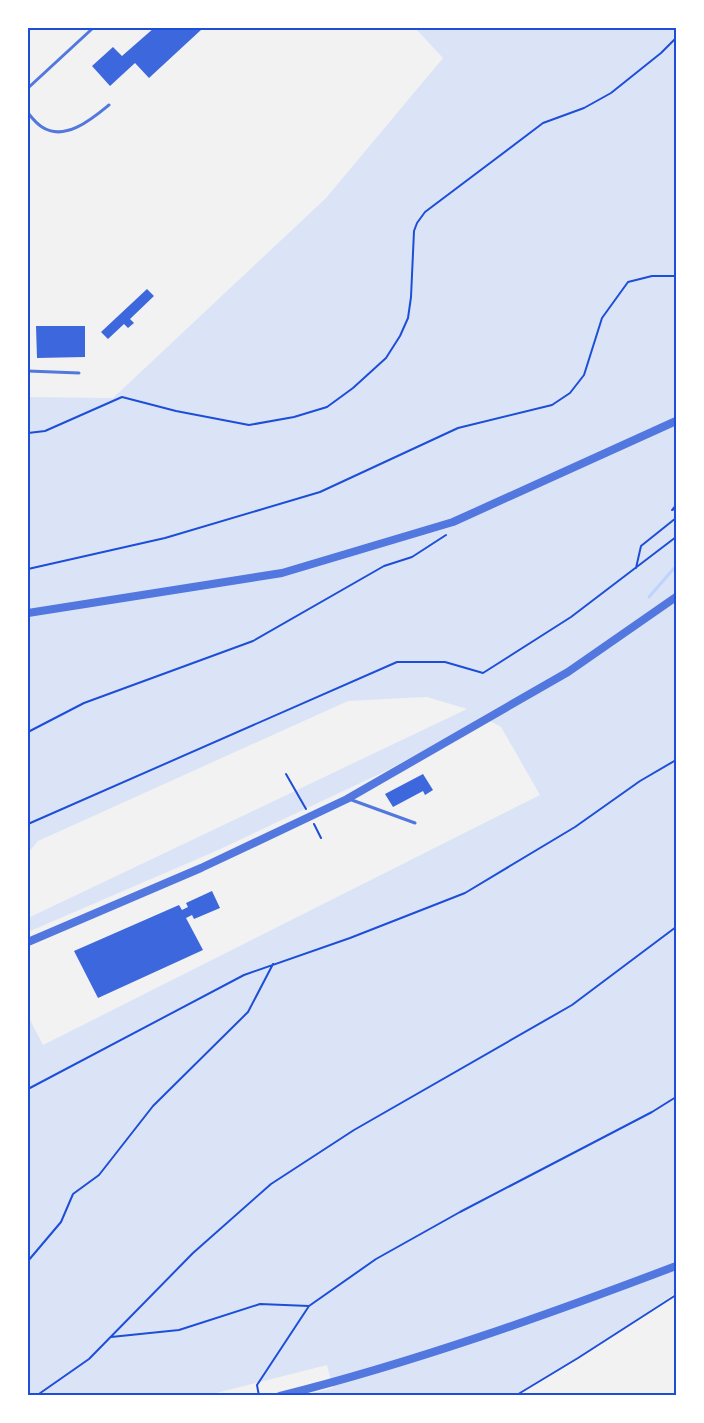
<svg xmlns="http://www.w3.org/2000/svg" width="704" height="1423" viewBox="0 0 704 1423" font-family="Helvetica,sans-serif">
<rect width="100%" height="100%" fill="#f2f2f2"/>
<path fill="#dbe4f7" d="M 415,28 L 676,28 L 676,1293 L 578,1358 L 515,1395 L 303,1395 L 333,1388 L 327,1365 L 208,1395 L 28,1395 L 28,1016 L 43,1045 L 540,795 L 501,727 L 483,717 L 388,770 L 216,851 L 28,932 L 28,918 L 467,709 L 427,697 L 348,701 L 38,841 L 28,853 L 28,397 L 113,398 L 326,198 L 443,58 Z"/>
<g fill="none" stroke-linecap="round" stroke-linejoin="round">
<path stroke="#bfd3fe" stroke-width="3" d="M 649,597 L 676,566"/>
</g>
<path fill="#3d67dc" d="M 154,28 L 202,29 L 149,78 L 135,63 L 110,86 L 92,66 L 113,47 L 122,56 Z
M 147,289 L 154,296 L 130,319 L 134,323 L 128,328 L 124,324 L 108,339 L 101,332 Z
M 36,326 L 85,326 L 85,357 L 37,358 Z
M 423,774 L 433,790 L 425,795 L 423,791 L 393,807 L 385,794 Z
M 212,891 L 220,908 L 194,919 L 192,915 L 186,918 L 203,950 L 98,998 L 74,951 L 179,905 L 182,910 L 188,907 L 186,903 Z"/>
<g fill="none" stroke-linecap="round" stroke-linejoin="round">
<path stroke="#1d4ed8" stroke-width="2" d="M 28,433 L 45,431 L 122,397 L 176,411 L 249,425 L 294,417 L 327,407 L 353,388 L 386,358 L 400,336 L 408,318 L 411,297 L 414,231 L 417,223 L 425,212 L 543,123 L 584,108 L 611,93 L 661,53 L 676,38
M 676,505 L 672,510 L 676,508
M 636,568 L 641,546 L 676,518
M 28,569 L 165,538 L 320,492 L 458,428 L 552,405 L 570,393 L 584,375 L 602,318 L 628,282 L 652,276 L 676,276
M 28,732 L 84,703 L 253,641 L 384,566 L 412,557 L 446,535
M 286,774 L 306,809
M 28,824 L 397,662 L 445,662 L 483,673 L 571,617 L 676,537
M 314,824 L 321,838
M 28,1089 L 244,975 L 350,938 L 465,893 L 575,827 L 640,781 L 676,760
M 28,1261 L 61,1222 L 73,1194 L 99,1175 L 153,1106 L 248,1012 L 273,964
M 111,1337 L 179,1330 L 260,1304 L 309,1306
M 36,1396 L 89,1359 L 193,1253 L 271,1184 L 354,1130 L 572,1005 L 676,927
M 259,1396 L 257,1385 L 309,1306 L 376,1259 L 460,1212 L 652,1112 L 676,1097
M 515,1396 L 578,1358 L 676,1295"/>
<path stroke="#5277de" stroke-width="3" d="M 28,88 L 93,28
M 28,113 C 32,118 37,124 42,127 C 65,142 92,119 109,105
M 28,371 L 79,373
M 349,799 L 415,823"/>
<path stroke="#5277de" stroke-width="8" d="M 28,613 L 282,573 L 453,522 L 676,421
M 28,942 L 201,868 L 347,799 L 568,672 L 676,597
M 280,1396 C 415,1362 547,1315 676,1266"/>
</g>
<rect width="704" height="1423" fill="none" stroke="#ffffff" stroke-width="58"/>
<rect x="29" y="29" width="646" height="1365" fill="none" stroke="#1d4ed8" stroke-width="2"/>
</svg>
